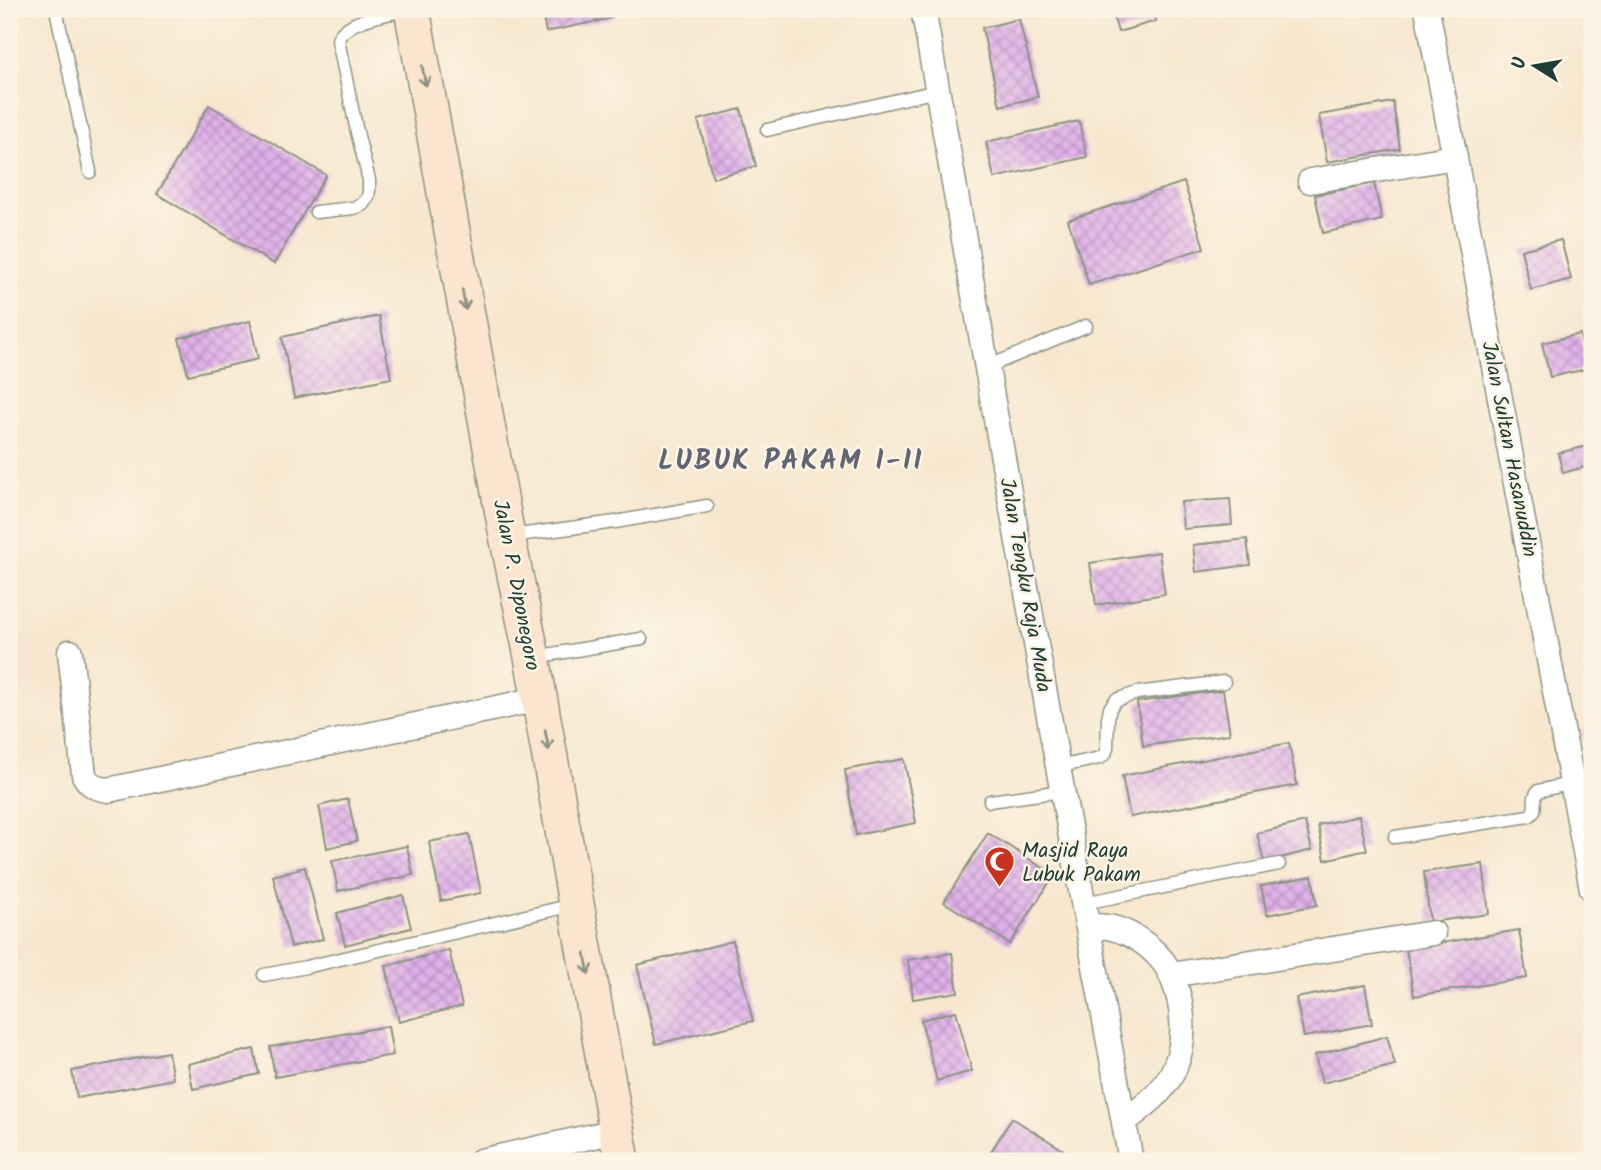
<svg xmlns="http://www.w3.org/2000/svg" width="1601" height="1170" viewBox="0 0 1601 1170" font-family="Kalam,sans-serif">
<defs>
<pattern id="building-cross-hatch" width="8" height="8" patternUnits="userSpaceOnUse" patternTransform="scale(1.75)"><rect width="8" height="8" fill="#e0b0ea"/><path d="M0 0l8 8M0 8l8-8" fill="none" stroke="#b590be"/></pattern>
</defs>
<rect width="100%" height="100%" fill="#fcf5e5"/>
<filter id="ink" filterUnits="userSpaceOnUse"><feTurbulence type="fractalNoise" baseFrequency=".0143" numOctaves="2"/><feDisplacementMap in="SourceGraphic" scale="14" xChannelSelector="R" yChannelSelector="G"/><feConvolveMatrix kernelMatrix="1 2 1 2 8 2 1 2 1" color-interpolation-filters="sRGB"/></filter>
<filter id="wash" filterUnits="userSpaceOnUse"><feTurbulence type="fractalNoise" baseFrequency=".00686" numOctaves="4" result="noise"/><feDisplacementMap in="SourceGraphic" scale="28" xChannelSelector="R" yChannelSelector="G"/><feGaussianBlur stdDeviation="1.57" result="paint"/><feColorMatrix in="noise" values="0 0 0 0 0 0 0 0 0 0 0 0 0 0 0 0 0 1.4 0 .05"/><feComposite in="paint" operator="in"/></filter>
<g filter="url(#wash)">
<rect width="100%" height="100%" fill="#f7e7cf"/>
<g id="blocks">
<path fill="url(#building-cross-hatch)" d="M 541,9 L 610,9 L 612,18 L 546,32 Z
M 1111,9 L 1153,9 L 1156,21 L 1118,32 Z
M 1019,19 L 1038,97 L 1000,106 L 982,28 Z
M 1393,102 L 1400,149 L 1327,162 L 1319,115 Z
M 209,105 L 326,175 L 274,264 L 157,194 Z
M 741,109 L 756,166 L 713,178 L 698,120 Z
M 1079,121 L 1087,157 L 994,178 L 986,142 Z
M 1184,182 L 1204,248 L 1089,285 L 1068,220 Z
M 1374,183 L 1382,220 L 1323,233 L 1315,195 Z
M 1561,240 L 1571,279 L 1531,290 L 1521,250 Z
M 379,316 L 391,378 L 294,398 L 282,337 Z
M 250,321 L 258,359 L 188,375 L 179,338 Z
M 1580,334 L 1587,369 L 1550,377 L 1542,343 Z
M 1592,445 L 1592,465 L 1563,473 L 1558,453 Z
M 1230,499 L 1232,525 L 1183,529 L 1181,502 Z
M 1247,539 L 1250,565 L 1196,572 L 1193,545 Z
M 1159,552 L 1165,594 L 1096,605 L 1090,563 Z
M 1223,690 L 1230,734 L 1143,746 L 1137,702 Z
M 1592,729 L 1592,767 L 1590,768 L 1582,731 Z
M 1289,743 L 1297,785 L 1130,817 L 1122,776 Z
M 904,759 L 916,823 L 856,835 L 845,770 Z
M 348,799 L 357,841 L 327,848 L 319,806 Z
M 1359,816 L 1367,850 L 1325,860 L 1318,825 Z
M 1305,822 L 1312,850 L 1264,862 L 1257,833 Z
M 988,833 L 1054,875 L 1010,944 L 944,902 Z
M 469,834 L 481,893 L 441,901 L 429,842 Z
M 407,846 L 413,875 L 338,891 L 332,861 Z
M 1483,864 L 1489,914 L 1430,922 L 1424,872 Z
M 305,867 L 323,939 L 291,947 L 273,876 Z
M 1312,876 L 1317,905 L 1267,915 L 1261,886 Z
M 403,895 L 411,928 L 345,945 L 337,913 Z
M 1519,930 L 1527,978 L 1414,996 L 1406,949 Z
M 733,941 L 753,1021 L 656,1044 L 637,965 Z
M 449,950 L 462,1006 L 399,1022 L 386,966 Z
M 952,953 L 958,992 L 913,999 L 908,960 Z
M 1365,985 L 1372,1024 L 1304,1037 L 1296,998 Z
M 956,1011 L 972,1071 L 937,1081 L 921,1020 Z
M 388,1026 L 393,1055 L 275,1077 L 270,1047 Z
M 1387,1036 L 1395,1065 L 1322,1083 L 1315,1055 Z
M 254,1049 L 259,1074 L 193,1089 L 188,1064 Z
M 168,1052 L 173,1079 L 77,1098 L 72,1071 Z
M 1012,1118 L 1065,1151 L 1058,1161 L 985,1161 Z"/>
</g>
</g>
<g filter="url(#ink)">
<use href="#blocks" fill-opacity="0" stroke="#8b9282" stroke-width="2"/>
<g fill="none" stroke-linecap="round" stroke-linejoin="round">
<defs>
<path id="lane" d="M 56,9 L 90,172
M 767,130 L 937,91
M 316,212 L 353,208 L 362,205 L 368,197 L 369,190 L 369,180 L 357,132 L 338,40 C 344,19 391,14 410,9
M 987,367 L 1086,326
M 511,536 L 615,522 L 707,506
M 535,657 L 641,639
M 1058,767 L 1100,758 L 1105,754 L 1107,748 L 1108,718 L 1110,708 L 1116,700 L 1137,693 L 1224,682
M 990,801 L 1062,791
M 1395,837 L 1529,816 C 1540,809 1530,800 1538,791 L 1573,783
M 1084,903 L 1279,864
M 264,975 L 306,967 L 573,905"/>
<path id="street" d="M 923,9 L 1058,767 L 1131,1161
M 1427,9 L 1592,889
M 1310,181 L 1455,157
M 70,652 L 84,775 C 90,786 96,788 108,790 L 539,699
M 1089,927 C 1123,922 1163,950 1174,982 C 1184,1008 1186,1041 1175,1067 C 1165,1092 1144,1106 1124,1122
M 1171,975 L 1433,933
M 481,1161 L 616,1131"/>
<path id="secondary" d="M 412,9 L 507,536 L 532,657 L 622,1161"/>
</defs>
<use href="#lane" stroke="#8b9282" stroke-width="15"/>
<use href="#street" stroke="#8b9282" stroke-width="27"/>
<use href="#secondary" stroke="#8b9282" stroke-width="38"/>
<use href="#lane" stroke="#fff" stroke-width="12"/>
<use href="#street" stroke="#fff" stroke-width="24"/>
<use href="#secondary" stroke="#fce5cf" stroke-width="35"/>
</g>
<defs><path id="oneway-shaft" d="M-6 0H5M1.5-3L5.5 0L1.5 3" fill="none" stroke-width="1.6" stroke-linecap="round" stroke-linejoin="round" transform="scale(1.75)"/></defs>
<g stroke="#8e9182">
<use href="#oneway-shaft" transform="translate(424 76) rotate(80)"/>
<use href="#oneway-shaft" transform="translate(464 300) rotate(80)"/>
<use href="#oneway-shaft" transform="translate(547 740) rotate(79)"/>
<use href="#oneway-shaft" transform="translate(587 964) rotate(80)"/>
</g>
</g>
<defs>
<symbol id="mosque-pin" viewBox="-11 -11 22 30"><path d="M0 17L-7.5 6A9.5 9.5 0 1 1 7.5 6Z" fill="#c8321e" stroke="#fcf5e5"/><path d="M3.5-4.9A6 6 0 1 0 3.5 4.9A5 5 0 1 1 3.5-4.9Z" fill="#fff"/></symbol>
</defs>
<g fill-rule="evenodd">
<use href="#mosque-pin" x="982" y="844" width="35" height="47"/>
</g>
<g text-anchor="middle" stroke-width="5" stroke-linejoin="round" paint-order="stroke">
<g font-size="21" fill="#1f3d34" stroke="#fcf5e5">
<text transform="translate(1510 449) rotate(79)" y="7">Jalan Sultan Hasanuddin</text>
<text transform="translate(517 585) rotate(79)" y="7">Jalan P. Diponegoro</text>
<text transform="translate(1026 585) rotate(80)" y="7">Jalan Tengku Raja Muda</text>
</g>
<g font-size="21" fill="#1f3d34" stroke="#fcf5e5" text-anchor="start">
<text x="1022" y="857">Masjid Raya<tspan x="1022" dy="24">Lubuk Pakam</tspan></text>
</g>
<g font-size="28" font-weight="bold" letter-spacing="2" fill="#636574" stroke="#fcf5e5">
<text x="791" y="469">LUBUK PAKAM I-II</text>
</g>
</g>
<rect width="1601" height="1170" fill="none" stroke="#fcf5e5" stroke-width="35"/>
<g transform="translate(1535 66) rotate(281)" stroke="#fcf5e5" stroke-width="5" paint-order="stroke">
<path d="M0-5L12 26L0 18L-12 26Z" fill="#1f3d34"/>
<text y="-10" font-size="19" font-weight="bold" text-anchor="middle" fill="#1f3d34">U</text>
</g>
</svg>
